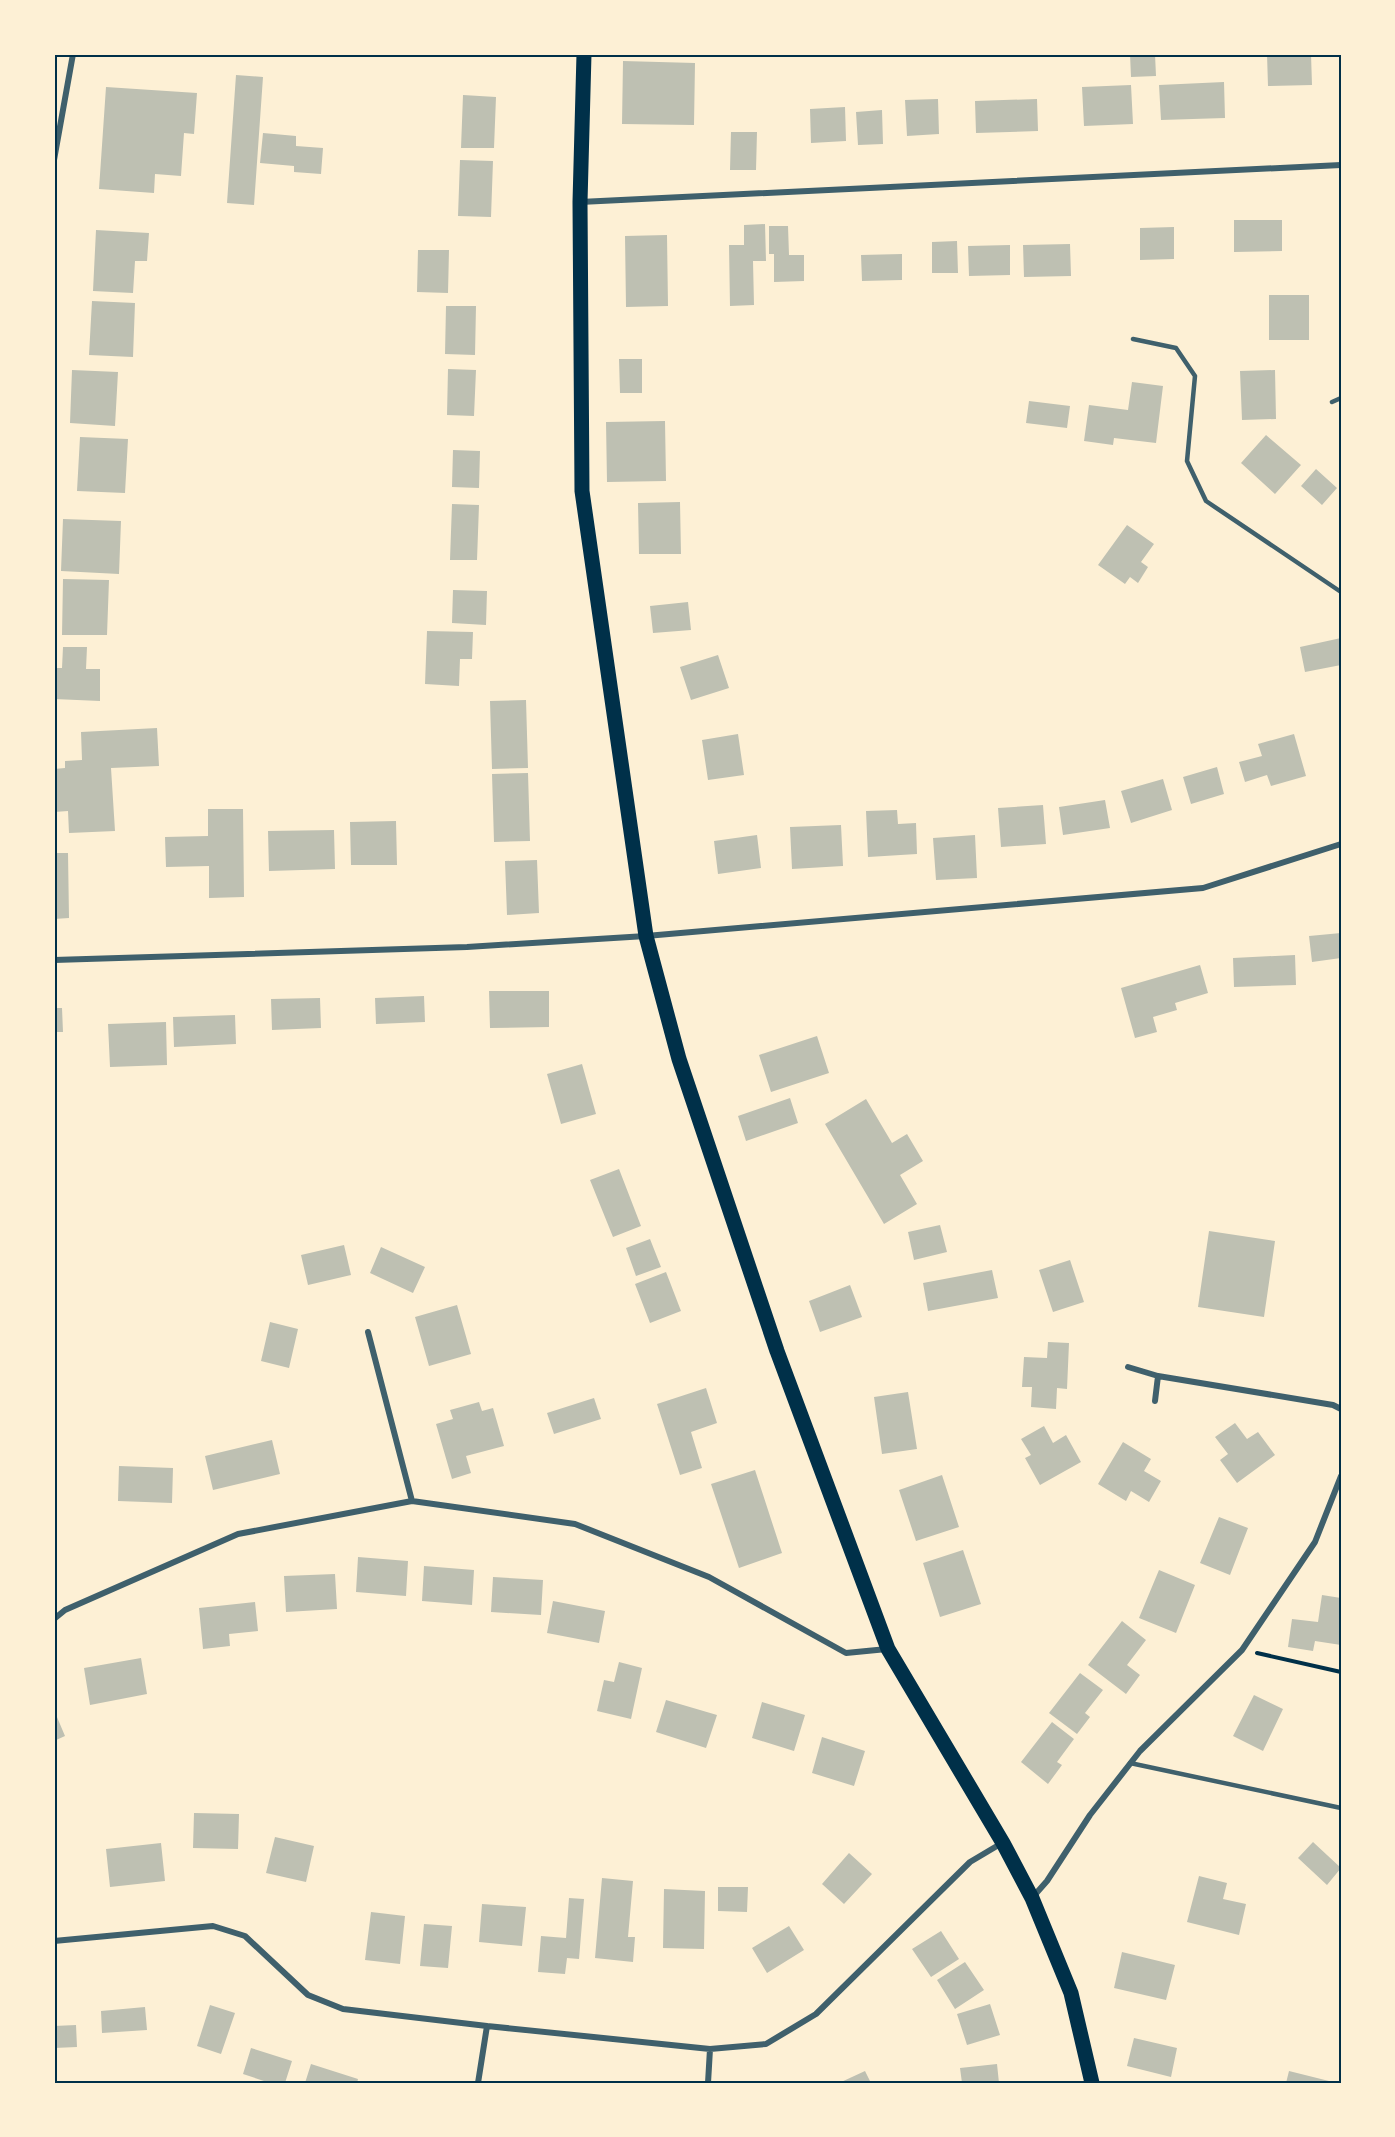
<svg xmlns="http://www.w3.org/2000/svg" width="1395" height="2137" viewBox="0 0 1395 2137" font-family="'Sofia Sans Condensed',sans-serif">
<rect width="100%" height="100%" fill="#fdf0d5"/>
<path fill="#bec0b2" d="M 1130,54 L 1155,54 L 1156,76 L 1131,77 Z
M 1267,54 L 1311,54 L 1312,85 L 1268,86 Z
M 623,61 L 695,63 L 694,125 L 622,124 Z
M 236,75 L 263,77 L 254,205 L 227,203 Z
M 1224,82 L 1225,118 L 1161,120 L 1159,85 Z
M 1131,85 L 1133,124 L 1084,126 L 1082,87 Z
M 106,87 L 197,93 L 194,134 L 184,133 L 181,176 L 155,174 L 154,193 L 99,189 Z
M 463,95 L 496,97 L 494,148 L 461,148 Z
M 938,99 L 939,134 L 907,136 L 905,100 Z
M 1037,99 L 1038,131 L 976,133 L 975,101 Z
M 845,107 L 846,141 L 811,143 L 810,109 Z
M 882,110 L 883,144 L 858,145 L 856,112 Z
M 731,132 L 757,132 L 756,170 L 730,170 Z
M 263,133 L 296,136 L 296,146 L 323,148 L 321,174 L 294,172 L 294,166 L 260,163 Z
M 460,160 L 493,161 L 491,217 L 458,216 Z
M 1234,220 L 1282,220 L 1282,251 L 1234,252 Z
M 765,224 L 766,261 L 753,261 L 754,305 L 730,306 L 729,245 L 744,245 L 744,225 Z
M 769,226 L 788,226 L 789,255 L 804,255 L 804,281 L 774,282 L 774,254 L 769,254 Z
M 1174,227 L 1174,259 L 1140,260 L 1140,228 Z
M 96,230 L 149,233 L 147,261 L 135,261 L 133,293 L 93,291 Z
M 667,235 L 668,306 L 626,307 L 625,236 Z
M 957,241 L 958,273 L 932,273 L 932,242 Z
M 1070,244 L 1071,276 L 1024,277 L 1023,245 Z
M 1010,245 L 1010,275 L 969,276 L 968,246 Z
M 418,250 L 449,250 L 448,293 L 417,292 Z
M 902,254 L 902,280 L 862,281 L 861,255 Z
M 1269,295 L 1309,295 L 1309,340 L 1269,340 Z
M 92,301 L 135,303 L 133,357 L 89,355 Z
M 446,306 L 476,306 L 475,355 L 445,354 Z
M 619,359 L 642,359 L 642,393 L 620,393 Z
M 448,369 L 476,370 L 474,416 L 447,415 Z
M 72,370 L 118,372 L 115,426 L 70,423 Z
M 1275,370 L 1276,419 L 1242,420 L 1240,371 Z
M 1132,382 L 1163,386 L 1156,443 L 1114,438 L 1113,445 L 1084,441 L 1089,405 L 1128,410 Z
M 1029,401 L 1070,406 L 1067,428 L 1026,423 Z
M 665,421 L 666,481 L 607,482 L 606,422 Z
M 1266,435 L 1301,465 L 1275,494 L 1241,463 Z
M 80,437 L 128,439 L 125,493 L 77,491 Z
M 453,450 L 480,451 L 479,488 L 452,487 Z
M 1316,469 L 1337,488 L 1322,505 L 1301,486 Z
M 680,502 L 681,554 L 639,554 L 638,503 Z
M 452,504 L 479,505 L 477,560 L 450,560 Z
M 63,519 L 121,521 L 119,574 L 61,571 Z
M 1127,525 L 1154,544 L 1141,562 L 1148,567 L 1138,583 L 1130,577 L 1125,584 L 1098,565 Z
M 63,579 L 109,580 L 107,635 L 62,635 Z
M 453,590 L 487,591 L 486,625 L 452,623 Z
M 688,602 L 691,630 L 653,633 L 650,606 Z
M 427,631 L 473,632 L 472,659 L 460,659 L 459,686 L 425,684 Z
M 1341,638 L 1341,665 L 1305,672 L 1300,647 Z
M 63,647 L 87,647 L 86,669 L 100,669 L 100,701 L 54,699 L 54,668 L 62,668 Z
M 718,655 L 729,688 L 691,700 L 680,667 Z
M 526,700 L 528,768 L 492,769 L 490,701 Z
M 157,728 L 159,766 L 111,768 L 115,831 L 69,833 L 68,811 L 54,812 L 54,769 L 65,768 L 65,761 L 82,760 L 81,732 Z
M 738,734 L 744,775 L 708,780 L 702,740 Z
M 1294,734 L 1306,776 L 1271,786 L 1267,775 L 1245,782 L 1239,762 L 1262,756 L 1258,744 Z
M 1217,767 L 1224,794 L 1191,804 L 1183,777 Z
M 528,773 L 530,841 L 494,842 L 492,774 Z
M 1163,779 L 1172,810 L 1131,823 L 1121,791 Z
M 1105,800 L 1110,828 L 1063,835 L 1059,807 Z
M 1043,805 L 1046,844 L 1001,847 L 998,808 Z
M 208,809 L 243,809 L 244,897 L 209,898 L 209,866 L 166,867 L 165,837 L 208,836 Z
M 897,810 L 898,824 L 916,823 L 917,854 L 868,857 L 866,811 Z
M 396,821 L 397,865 L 351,865 L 350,822 Z
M 841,825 L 843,866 L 792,869 L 790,827 Z
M 334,830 L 335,869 L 269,871 L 268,831 Z
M 757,835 L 761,868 L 718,874 L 714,841 Z
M 975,835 L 977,878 L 936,880 L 933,838 Z
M 54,853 L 68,853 L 69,918 L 54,919 Z
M 537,860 L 539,913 L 507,915 L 505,861 Z
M 1341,933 L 1341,958 L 1312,962 L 1309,936 Z
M 1295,955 L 1296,985 L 1234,987 L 1233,958 Z
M 1200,965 L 1208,993 L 1175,1003 L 1177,1010 L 1153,1017 L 1157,1032 L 1135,1038 L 1121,988 Z
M 489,991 L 549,991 L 549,1027 L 490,1028 Z
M 424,996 L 425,1022 L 376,1024 L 375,998 Z
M 320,998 L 321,1028 L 272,1030 L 271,999 Z
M 54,1008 L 62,1008 L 63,1032 L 54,1032 Z
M 235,1015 L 236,1044 L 174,1047 L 173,1017 Z
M 166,1022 L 167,1065 L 110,1067 L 108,1024 Z
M 817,1036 L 829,1073 L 771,1092 L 759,1055 Z
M 582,1064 L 596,1114 L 561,1124 L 547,1074 Z
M 790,1098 L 798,1123 L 746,1141 L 738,1116 Z
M 866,1099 L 892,1143 L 907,1134 L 923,1161 L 900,1175 L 917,1204 L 884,1224 L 825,1124 Z
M 619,1169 L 641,1226 L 613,1237 L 590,1180 Z
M 940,1225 L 947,1252 L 914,1260 L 908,1232 Z
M 1209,1231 L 1275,1241 L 1264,1317 L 1198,1307 Z
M 650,1239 L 661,1267 L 636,1276 L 626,1248 Z
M 344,1245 L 351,1275 L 308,1285 L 301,1255 Z
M 381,1247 L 425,1267 L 413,1293 L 370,1273 Z
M 1070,1260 L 1084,1302 L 1053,1312 L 1039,1270 Z
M 992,1270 L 998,1298 L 928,1311 L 923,1283 Z
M 666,1272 L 681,1311 L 650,1323 L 635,1284 Z
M 850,1285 L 862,1317 L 820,1332 L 809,1301 Z
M 457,1305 L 471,1354 L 429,1366 L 415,1317 Z
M 270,1322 L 298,1329 L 289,1368 L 261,1361 Z
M 1048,1342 L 1069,1343 L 1067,1389 L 1057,1388 L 1056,1409 L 1031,1407 L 1032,1387 L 1022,1387 L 1024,1357 L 1047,1358 Z
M 706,1388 L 717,1423 L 691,1432 L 702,1468 L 680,1475 L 657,1404 Z
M 908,1392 L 917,1449 L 882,1454 L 874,1397 Z
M 594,1398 L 601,1419 L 554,1434 L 547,1413 Z
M 479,1402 L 482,1411 L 493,1408 L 504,1446 L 466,1456 L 471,1473 L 452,1479 L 436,1424 L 453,1419 L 450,1410 Z
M 1235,1423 L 1247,1439 L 1258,1432 L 1275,1455 L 1237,1483 L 1220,1460 L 1228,1454 L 1215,1437 Z
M 1044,1426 L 1053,1443 L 1066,1435 L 1081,1462 L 1040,1485 L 1025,1458 L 1031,1455 L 1021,1439 Z
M 272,1440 L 280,1474 L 213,1490 L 205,1456 Z
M 1123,1442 L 1151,1459 L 1144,1471 L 1161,1481 L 1149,1502 L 1131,1491 L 1126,1501 L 1098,1484 Z
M 119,1466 L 173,1468 L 172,1503 L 118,1501 Z
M 755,1470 L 782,1553 L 739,1568 L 711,1484 Z
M 942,1475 L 959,1527 L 916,1541 L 899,1490 Z
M 1219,1517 L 1248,1528 L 1230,1575 L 1200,1563 Z
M 963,1550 L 981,1604 L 940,1617 L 923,1563 Z
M 358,1557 L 408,1561 L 406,1596 L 356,1592 Z
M 424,1566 L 474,1570 L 472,1605 L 422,1601 Z
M 1159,1570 L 1195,1585 L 1176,1633 L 1139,1618 Z
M 335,1574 L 337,1609 L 286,1612 L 284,1576 Z
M 493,1577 L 543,1580 L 541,1615 L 491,1612 Z
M 1322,1595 L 1341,1598 L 1341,1645 L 1315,1641 L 1313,1651 L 1288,1647 L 1292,1619 L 1318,1622 Z
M 553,1601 L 605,1611 L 599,1643 L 547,1633 Z
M 255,1602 L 258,1631 L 229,1634 L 230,1646 L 203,1649 L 199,1608 Z
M 1122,1621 L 1146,1640 L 1127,1665 L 1140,1675 L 1126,1694 L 1088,1665 Z
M 141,1658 L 147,1694 L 90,1705 L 84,1668 Z
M 619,1662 L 642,1668 L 631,1719 L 597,1711 L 604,1680 L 614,1682 Z
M 1080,1673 L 1103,1690 L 1085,1713 L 1090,1717 L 1077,1734 L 1049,1713 Z
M 1254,1695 L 1283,1709 L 1263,1751 L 1233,1736 Z
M 666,1700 L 717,1715 L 706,1748 L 656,1732 Z
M 762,1702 L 805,1715 L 794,1751 L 752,1738 Z
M 54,1710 L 65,1736 L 54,1741 Z
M 1052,1722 L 1074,1739 L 1057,1762 L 1062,1765 L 1048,1784 L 1021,1762 Z
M 822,1737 L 865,1751 L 854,1786 L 812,1773 Z
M 194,1813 L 239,1814 L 238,1849 L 193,1848 Z
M 275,1837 L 314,1846 L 306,1882 L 266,1873 Z
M 1313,1842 L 1341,1868 L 1327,1885 L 1298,1858 Z
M 161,1843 L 165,1881 L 110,1887 L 106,1849 Z
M 849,1853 L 872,1874 L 844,1904 L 822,1884 Z
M 1199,1876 L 1227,1883 L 1223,1899 L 1246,1904 L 1239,1935 L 1187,1922 Z
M 602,1878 L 633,1881 L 628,1937 L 635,1937 L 633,1962 L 595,1958 Z
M 718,1887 L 748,1887 L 747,1912 L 718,1911 Z
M 664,1889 L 705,1891 L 704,1949 L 663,1948 Z
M 569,1898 L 584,1899 L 579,1959 L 567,1958 L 565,1974 L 538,1972 L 541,1936 L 566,1938 Z
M 482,1904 L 526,1907 L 522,1946 L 479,1942 Z
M 371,1912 L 405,1916 L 400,1964 L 365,1960 Z
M 424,1924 L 452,1926 L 448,1968 L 420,1966 Z
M 789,1926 L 804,1950 L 767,1973 L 752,1948 Z
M 941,1931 L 959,1959 L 931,1977 L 912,1949 Z
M 1122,1952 L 1175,1965 L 1166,2000 L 1114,1988 Z
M 965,1962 L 984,1990 L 955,2009 L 937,1980 Z
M 990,2004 L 1000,2035 L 967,2045 L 957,2014 Z
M 210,2005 L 235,2013 L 221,2054 L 197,2046 Z
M 145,2007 L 147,2030 L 102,2033 L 101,2011 Z
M 76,2025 L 77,2047 L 54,2048 L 54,2026 Z
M 1134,2038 L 1177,2048 L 1171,2077 L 1127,2066 Z
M 251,2048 L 292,2061 L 285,2083 L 270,2083 L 243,2074 Z
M 311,2064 L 358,2079 L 357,2083 L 305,2083 Z
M 997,2064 L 999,2083 L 962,2083 L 960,2068 Z
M 865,2071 L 871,2083 L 839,2083 Z
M 1289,2071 L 1333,2082 L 1333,2083 L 1286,2083 Z"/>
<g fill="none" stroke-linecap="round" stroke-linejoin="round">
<path stroke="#003049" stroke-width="4" d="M 1257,1653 L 1341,1672"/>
<path stroke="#3f606c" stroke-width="4.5" d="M 1133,339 L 1176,348 L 1195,376 L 1187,461 L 1206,501 L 1341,592
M 1332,402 L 1341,398
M 1130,1763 L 1341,1808"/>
<path stroke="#3f606c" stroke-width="6" d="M 54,160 L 73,54
M 580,202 L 1341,165
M 54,960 L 467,947 L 646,936 L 1203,888 L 1341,844
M 368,1332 L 412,1501
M 1128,1367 L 1158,1376 L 1333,1405 L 1341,1409
M 1155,1401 L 1158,1376
M 54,1619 L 65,1610 L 238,1534 L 412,1501 L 575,1524 L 709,1577 L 846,1653 L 887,1649
M 1032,1898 L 1047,1881 L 1090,1815 L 1140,1751 L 1242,1650 L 1315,1542 L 1341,1476
M 54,1941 L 213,1926 L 245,1936 L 308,1995 L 343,2009 L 487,2026 L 710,2049 L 766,2044 L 816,2014 L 970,1862 L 1002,1843
M 478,2083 L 487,2026
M 708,2083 L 710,2049"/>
<path stroke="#003049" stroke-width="15" d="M 584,54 L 580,202 L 582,491 L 646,936 L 679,1059 L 777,1351 L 888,1649 L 1003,1843 L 1032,1898 L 1071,1993 L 1092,2083"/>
</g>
<rect width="1395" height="2137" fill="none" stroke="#fdf0d5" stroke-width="111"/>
<rect x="56" y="56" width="1284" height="2026" fill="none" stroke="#003049" stroke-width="2"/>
</svg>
